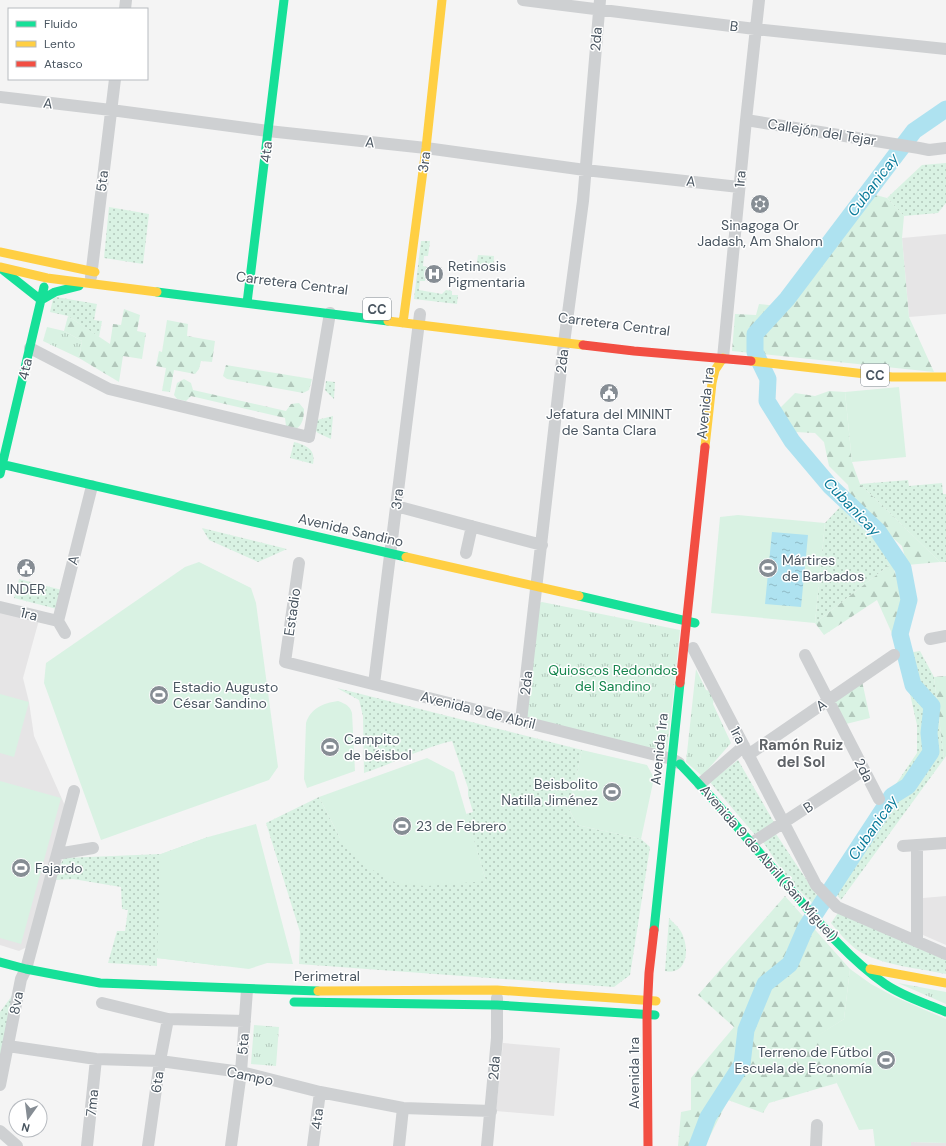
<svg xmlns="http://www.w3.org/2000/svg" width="946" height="1146" viewBox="0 0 946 1146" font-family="'DM Sans',sans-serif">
<defs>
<pattern id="grass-dots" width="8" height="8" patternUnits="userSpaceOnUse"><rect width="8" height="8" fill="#d9f2e3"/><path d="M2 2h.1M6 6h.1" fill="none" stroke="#b2c7bb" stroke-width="1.8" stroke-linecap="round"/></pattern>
<pattern id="forest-firs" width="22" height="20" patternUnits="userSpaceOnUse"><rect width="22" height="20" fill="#d9f2e3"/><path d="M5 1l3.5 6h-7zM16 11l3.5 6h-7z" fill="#b2c7bb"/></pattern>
<pattern id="park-tufts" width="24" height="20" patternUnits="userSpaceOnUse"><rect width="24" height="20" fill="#d9f2e3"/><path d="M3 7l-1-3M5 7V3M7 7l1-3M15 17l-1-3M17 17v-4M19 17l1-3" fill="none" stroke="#b2c7bb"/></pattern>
<pattern id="water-ripples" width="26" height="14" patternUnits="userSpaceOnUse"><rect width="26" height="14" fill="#aee2f0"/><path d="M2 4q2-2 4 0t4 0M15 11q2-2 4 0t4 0" fill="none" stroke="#90bac6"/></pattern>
</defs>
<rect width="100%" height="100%" fill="#f4f4f4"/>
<path fill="#e6e5e6" d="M 946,234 L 946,314 L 909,317 L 902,238 Z
M 0,611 L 39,620 L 23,678 L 29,702 L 34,736 L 66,808 L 29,946 L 19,951 L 0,945 Z
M 946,896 L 946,945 L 923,935 L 923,898 Z
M 503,1043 L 560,1048 L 554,1116 L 496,1111 Z
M 910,1142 L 946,1143 L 946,1146 L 911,1146 Z"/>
<path fill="url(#grass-dots)" d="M 946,163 L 946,203 L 938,213 L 904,216 L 887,198 L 922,165 Z
M 109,207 L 149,214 L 143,264 L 104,258 Z
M 421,241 L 430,241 L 428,256 L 424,256 L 423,266 L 427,267 L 425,281 L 420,281 L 419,290 L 442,294 L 446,290 L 452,291 L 452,295 L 458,295 L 457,304 L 414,299 Z
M 478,255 L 494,256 L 493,271 L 476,268 Z
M 56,297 L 97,304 L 94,320 L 102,321 L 99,337 L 68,316 L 50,312 L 53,299 Z
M 326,381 L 335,382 L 334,399 L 325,390 Z
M 333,416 L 331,439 L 318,433 L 314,429 L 317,420 Z
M 294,442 C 306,445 316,449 313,464 L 290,458 Z
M 908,480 L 909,486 L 942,483 L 943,494 L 946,494 L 946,562 L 940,562 L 860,484 Z
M 840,507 L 873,538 L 892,563 L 815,623 L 825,523 Z
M 202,528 L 287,549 L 258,562 L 209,540 Z
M 19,579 L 62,590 L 57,609 L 14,598 Z
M 920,651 L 934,677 L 944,759 L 841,900 L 828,884 L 917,753 L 917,725 L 901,654 Z
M 337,688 L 582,750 L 569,809 L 577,825 L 641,839 L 650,847 L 630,975 L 614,987 L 299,964 L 300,932 L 266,823 L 319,797 L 340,838 L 486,881 L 466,814 L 473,812 L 468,795 L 468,788 L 452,741 C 422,748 394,763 364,773 L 363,716 L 359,700 Z
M 738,760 L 775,824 L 756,836 L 710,782 Z
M 776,834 L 818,897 L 812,903 L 789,880 L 763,842 Z
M 208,837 L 200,846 L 221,966 L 157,958 L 157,966 L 108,963 L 117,931 L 125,931 L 128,910 L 122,909 L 121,887 L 73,879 L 56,880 L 58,869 L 64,858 L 161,854 Z
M 838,913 L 946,960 L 946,974 C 918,968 887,966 862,953 C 850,946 840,934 831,923 Z
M 669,918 C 672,922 677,925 680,930 C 690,945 689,976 665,971 Z
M 14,993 L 0,1065 L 0,1012 Z"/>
<path fill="url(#forest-firs)" d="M 872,194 L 887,198 L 904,216 L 902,238 L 909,317 L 934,372 L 732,351 L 735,314 L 756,315 L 759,304 L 785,307 Z
M 124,309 L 140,315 L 137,331 L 146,333 L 142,359 L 123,356 L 119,382 L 79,358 L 82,341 L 64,331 L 68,316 L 110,344 L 113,324 L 121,325 Z
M 167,320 L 188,324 L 187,336 L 215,341 L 212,362 L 201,361 L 199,369 L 195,374 L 174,370 L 170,392 L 162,391 L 166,368 L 156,366 L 159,351 L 162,352 Z
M 226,365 L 312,379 L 309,390 L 303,393 L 227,379 L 223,376 Z
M 184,379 L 191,383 L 193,390 L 286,411 L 291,404 L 299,403 L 304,409 C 304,416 303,425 296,429 L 286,426 L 285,418 L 191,396 L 186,401 L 177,399 L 174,395 L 177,383 Z
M 829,391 L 845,392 L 852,462 L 860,484 L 940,562 L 907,565 L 902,546 L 885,531 L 864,507 L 850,495 L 848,485 L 829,466 L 824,442 L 815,433 L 795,432 L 784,420 L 780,408 L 795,393 L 815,396 Z
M 892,563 L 904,602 L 894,638 L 877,600 L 824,635 L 815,623 Z
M 946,676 L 946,756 L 944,759 L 934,677 Z
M 862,681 L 870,718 L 846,724 L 831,701 Z
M 785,896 L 850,969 L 844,1019 L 816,1037 L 837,1083 L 769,1103 L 763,1113 L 728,1100 L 705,1146 L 678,1146 L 681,1112 L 691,1110 L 691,1078 L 734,1027 L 698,995 Z"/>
<path fill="url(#park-tufts)" d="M 47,327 L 64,331 L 82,341 L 79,358 L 43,341 Z
M 542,602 L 680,630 L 667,752 L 526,718 L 539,603 Z
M 696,669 L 706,690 L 715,692 L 713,704 L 731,743 L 702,776 L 686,762 Z
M 898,983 L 946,992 L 946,1004 Z
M 254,1025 L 279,1027 L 276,1066 L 251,1064 Z"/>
<path fill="#d9f2e3" d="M 899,387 L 906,457 L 852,462 L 845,392 Z
M 738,515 L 825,523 L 815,623 L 711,613 L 720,517 Z
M 199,562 L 251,588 L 256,603 L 278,767 L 269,780 L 101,840 L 44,683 L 46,663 L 185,567 Z
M 0,694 L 29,702 L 14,757 L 0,753 Z
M 338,701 C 346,704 350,706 352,713 L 355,771 L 307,788 L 304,779 L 306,723 C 311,708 323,703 338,701 Z
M 582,750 L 647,765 L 654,778 L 641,839 L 577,825 L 569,809 Z
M 427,758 L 454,772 L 486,881 L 427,886 L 398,884 L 360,863 L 340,838 L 319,797 Z
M 0,781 L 61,798 L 21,944 L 0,938 Z
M 256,824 L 293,964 L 267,963 L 249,969 L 157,958 L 161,854 L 208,837 Z
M 850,969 L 871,984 L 895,997 L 946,1019 L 946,1143 L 911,1142 L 911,1146 L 875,1146 L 873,1129 L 859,1130 L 815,1037 L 844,1019 Z"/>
<path fill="url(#water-ripples)" d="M 772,532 L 808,535 L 801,607 L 765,604 Z"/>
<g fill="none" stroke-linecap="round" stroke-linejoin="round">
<path stroke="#aee2f0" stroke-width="17" d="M 697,1146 L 708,1117 L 742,1064 L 746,1030 L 765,984 L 790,964 L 805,929 L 892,796 L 908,786 L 931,752 L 929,733 L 932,706 L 913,685 L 900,634 L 909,600 L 903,568 L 878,531 L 830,486 L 792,441 L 767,401 L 768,379 L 755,352 L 755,334 L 787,299 L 914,131 L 946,109"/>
<path stroke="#ced0d2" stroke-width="12" d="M 523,0 L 755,29 L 946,49
M 125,9 L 126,0
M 0,97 L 111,110 L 268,131 L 426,148 L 585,170 L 739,187
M 746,120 L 919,148 L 929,150 L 946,148
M 91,277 L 115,79
M 30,348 L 109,389 L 309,437 L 330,313
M 723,358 L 746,120 L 759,0
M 396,506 L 542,545
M 466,553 L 472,526
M 299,563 L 285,662 L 672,759 L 679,763
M 0,607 L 58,621
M 65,633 L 58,621 L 92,486
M 930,639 L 946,636
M 693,648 L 816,885 L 837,907 L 946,954
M 805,655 L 879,799
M 374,684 L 420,314
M 521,721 L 564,343 L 583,201 L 600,0
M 748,755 L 894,655
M 700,784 L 744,746
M 752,843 L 864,770
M 917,845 L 917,941
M 903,846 L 946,843
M 57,854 L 93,848
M 102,1003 L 168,1019 L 245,1021
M 8,1046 L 96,1059 L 160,1061 L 241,1072 L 320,1092 L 403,1108 L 491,1111
M 0,1085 L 21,979 L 26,969 L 74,791
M 0,1131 L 17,1146
M 87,1146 L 96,1059
M 148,1146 L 160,1061 L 168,1019
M 231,1146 L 241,1072 L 247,990
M 313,1146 L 320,1092
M 399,1146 L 403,1108
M 487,1146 L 497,1038 L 497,998
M 816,1146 L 817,1125"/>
<path stroke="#16e098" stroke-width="9" d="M 3,270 L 41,300 L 55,292 L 79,286
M 157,292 L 388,321
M 247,303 L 284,0
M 0,464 L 406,557
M 0,474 L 44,287
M 579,596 L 695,623
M 680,764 C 720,805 756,849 793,892 C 821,925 849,959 885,984 C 904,997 925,1003 946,1012
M 654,930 L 680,683
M 0,962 L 26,969 L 100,983 L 318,991
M 294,1002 L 497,1005 L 655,1015"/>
<path stroke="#ffcf43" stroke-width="9" d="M 0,252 L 95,272
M 0,267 L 47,278 L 157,292
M 388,321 L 583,345
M 403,323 L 426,148 L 442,0
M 751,361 L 892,377 L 946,377
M 705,447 L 712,383 L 715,370 L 723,358
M 406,557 L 579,596
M 870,969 L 946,983
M 318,991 L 497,990 L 656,1001"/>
<path stroke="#f24e42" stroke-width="9" d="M 583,345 L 634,351 L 751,361
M 680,683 L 705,447
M 648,1146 L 647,1015 L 649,973 L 654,930"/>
</g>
<defs>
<symbol id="synagogue-disc" viewBox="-11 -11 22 22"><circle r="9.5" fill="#868d94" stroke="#fff"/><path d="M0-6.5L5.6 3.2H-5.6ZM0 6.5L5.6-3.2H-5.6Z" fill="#fff"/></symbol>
<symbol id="hospital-disc" viewBox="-11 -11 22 22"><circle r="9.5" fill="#868d94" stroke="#fff"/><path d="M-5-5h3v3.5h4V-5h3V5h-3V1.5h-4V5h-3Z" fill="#fff"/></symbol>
<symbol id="civic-disc" viewBox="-11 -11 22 22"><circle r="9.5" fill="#868d94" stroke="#fff"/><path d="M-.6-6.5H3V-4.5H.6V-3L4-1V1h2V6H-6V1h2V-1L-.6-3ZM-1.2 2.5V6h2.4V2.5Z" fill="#fff"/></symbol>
<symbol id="stadium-disc" viewBox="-11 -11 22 22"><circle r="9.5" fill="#868d94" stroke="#fff"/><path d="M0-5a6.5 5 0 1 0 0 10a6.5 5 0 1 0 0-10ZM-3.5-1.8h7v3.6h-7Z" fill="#fff"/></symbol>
</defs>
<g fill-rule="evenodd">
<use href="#synagogue-disc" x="749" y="193" width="22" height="22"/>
<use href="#hospital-disc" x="423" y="263" width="22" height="22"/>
<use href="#civic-disc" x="598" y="382" width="22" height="22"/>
<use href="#civic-disc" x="15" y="557" width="22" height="22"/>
<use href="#stadium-disc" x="757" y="557" width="22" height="22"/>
<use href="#stadium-disc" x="148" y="684" width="22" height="22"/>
<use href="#stadium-disc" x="319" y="736" width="22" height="22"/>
<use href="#stadium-disc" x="601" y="781" width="22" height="22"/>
<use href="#stadium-disc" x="391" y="815" width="22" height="22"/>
<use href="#stadium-disc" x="10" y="857" width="22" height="22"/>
<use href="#stadium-disc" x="875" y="1049" width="22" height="22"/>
</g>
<g text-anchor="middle" stroke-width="3" stroke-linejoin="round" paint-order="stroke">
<g fill="#fff" stroke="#808990" stroke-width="1">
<rect x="363" y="298" width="28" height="22" rx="3"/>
<rect x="861" y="364" width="28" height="22" rx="3"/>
</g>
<g font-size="13" font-weight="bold" fill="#4a5661">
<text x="377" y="314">CC</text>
<text x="875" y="380">CC</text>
</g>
<g font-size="14" fill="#4a5661" stroke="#fff">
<text transform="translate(734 26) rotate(7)" y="5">B</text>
<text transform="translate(596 39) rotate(-85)" y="5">2da</text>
<text transform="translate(48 103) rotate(7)" y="5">A</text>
<text transform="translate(822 132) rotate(9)" y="5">Callejón del Tejar</text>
<text transform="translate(370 142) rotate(6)" y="5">A</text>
<text transform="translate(266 152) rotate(-83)" y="5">4ta</text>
<text transform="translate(424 162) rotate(-82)" y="5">3ra</text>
<text transform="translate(740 179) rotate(-85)" y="5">1ra</text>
<text transform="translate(102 181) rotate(-83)" y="5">5ta</text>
<text transform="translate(691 181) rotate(6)" y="5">A</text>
<text transform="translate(292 283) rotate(7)" y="5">Carretera Central</text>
<text transform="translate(614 324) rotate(7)" y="5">Carretera Central</text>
<text transform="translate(562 361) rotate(-83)" y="5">2da</text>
<text transform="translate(25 369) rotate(-77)" y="5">4ta</text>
<text transform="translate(705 403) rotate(-84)" y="5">Avenida 1ra</text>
<text transform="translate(397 499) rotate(-83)" y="5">3ra</text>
<text transform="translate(351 530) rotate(13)" y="5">Avenida Sandino</text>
<text transform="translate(73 560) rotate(-76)" y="5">A</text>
<text transform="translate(292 612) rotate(-82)" y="5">Estadio</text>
<text transform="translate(29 614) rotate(14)" y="5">1ra</text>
<text transform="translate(526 683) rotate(-84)" y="5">2da</text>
<text transform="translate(821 705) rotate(-34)" y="5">A</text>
<text transform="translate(478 710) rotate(14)" y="5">Avenida 9 de Abril</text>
<text transform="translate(738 735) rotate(63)" y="5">1ra</text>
<text transform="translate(659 749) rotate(-84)" y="5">Avenida 1ra</text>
<text transform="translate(864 770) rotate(63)" y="5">2da</text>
<text transform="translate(808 807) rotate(-33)" y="5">B</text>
<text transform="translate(769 863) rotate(49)" y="5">Avenida 9 de Abril (San Miguel)</text>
<text x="327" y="981">Perimetral</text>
<text transform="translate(16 1003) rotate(-79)" y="5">8va</text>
<text transform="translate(243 1044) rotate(-86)" y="5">5ta</text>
<text transform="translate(494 1068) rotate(-85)" y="5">2da</text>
<text transform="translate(634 1073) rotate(-90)" y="5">Avenida 1ra</text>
<text transform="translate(250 1076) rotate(12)" y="5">Campo</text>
<text transform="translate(157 1082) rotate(-82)" y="5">6ta</text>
<text transform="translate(92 1103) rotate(-84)" y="5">7ma</text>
<text transform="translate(317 1119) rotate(-83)" y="5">4ta</text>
</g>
<g font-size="14" fill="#4a5661" stroke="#fff" text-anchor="start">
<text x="760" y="230" text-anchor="middle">Sinagoga Or<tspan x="760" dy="16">Jadash, Am Shalom</tspan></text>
<text x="448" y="271">Retinosis<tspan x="448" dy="16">Pigmentaria</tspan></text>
<text x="609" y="419" text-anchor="middle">Jefatura del MININT<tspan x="609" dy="16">de Santa Clara</tspan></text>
<text x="782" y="565">Mártires<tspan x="782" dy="16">de Barbados</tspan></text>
<text x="26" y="594" text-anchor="middle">INDER</text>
<text x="173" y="692">Estadio Augusto<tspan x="173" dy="16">César Sandino</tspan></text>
<text x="344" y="744">Campito<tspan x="344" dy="16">de béisbol</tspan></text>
<text x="598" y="789" text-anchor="end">Beisbolito<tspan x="598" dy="16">Natilla Jiménez</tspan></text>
<text x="416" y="831">23 de Febrero</text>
<text x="35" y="873">Fajardo</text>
<text x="872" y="1057" text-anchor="end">Terreno de Fútbol<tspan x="872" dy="16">Escuela de Economía</tspan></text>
</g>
<g font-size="14" fill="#17864f" stroke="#fff">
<text x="613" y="675">Quioscos Redondos<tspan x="613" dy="16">del Sandino</tspan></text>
</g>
<g font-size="15" font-style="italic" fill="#0c7c9b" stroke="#fff">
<text transform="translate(873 185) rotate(-53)" y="5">Cubanicay</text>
<text transform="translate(852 507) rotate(46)" y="5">Cubanicay</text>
<text transform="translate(873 828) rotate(-55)" y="5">Cubanicay</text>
</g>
<g font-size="15" font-weight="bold" fill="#5f6368" stroke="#fff">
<text x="801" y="750">Ramón Ruiz<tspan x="801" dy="17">del Sol</tspan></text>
</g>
</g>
<rect x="8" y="8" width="140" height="72" fill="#ffffff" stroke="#b7bbc0"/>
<rect x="16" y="21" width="20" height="6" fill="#16e098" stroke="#b7bbc0"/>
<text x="44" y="28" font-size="12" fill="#4a5661">Fluido</text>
<rect x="16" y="41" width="20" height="6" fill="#ffcf43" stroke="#b7bbc0"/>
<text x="44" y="48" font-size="12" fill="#4a5661">Lento</text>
<rect x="16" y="61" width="20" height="6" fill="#f24e42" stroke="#b7bbc0"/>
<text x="44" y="68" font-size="12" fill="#4a5661">Atasco</text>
<g transform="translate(28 1118) rotate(194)"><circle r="19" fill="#ffffff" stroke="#b7bbc0"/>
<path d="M0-3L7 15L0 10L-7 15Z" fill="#868d94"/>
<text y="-6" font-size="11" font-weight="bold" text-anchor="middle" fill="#4a5661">N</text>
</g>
</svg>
